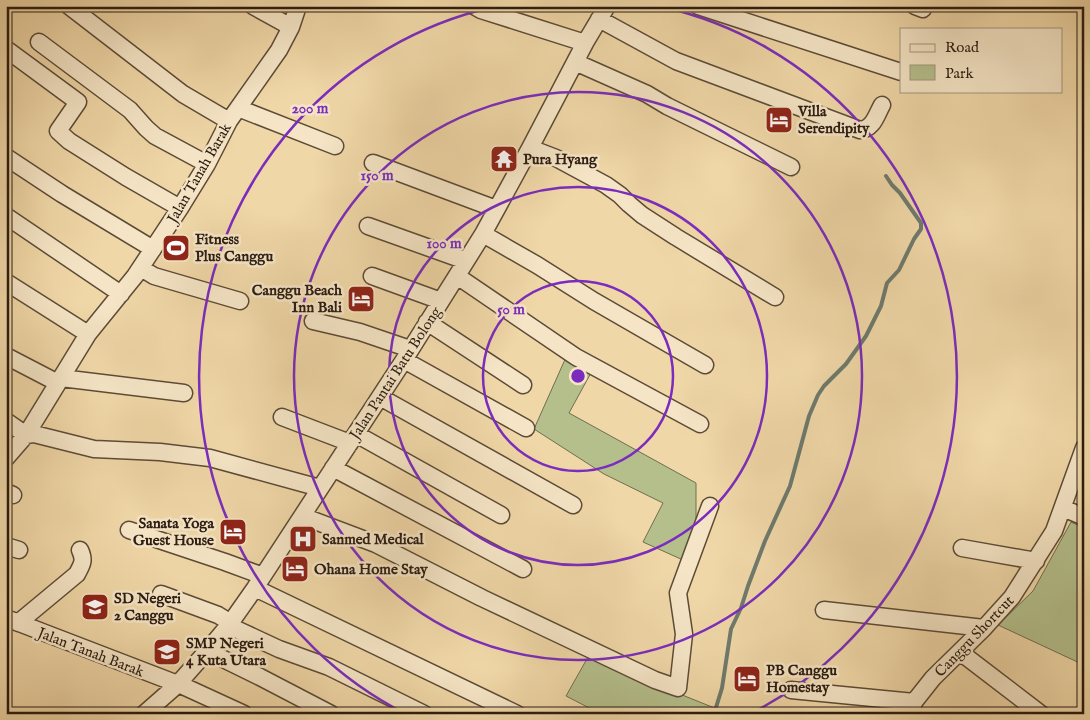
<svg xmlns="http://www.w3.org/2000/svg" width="1090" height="720" viewBox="0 0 1090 720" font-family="'IM FELL English',serif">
<rect width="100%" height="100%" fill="#f0d7a7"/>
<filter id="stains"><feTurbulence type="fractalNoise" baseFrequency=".004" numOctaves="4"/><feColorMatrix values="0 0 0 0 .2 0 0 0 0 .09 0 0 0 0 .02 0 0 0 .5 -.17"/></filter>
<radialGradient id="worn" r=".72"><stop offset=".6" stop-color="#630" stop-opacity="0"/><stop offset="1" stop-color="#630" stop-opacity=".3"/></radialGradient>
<path fill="#b4bf8c" stroke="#706e4f" d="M 567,355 L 592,371 L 569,413 L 696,483 L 696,525 L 683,560 L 643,542 L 663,503 L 604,474 L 534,429 Z
M 1071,522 L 1084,528 L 1084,665 L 998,625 L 1033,591 Z
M 588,657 L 717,709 L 717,714 L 601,714 L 566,696 Z"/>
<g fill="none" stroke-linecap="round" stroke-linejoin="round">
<path stroke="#6e7a6d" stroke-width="4" d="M 714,714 L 722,688 L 731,629 L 741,608 L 748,586 L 765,541 L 790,486 L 809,416 L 818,395 L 824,386 L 846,364 L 866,336 L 881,306 L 887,283 L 899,270 L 914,239 L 921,229 L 921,223 L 900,193 L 892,185 L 886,176"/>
<defs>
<path id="minor" d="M 69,6 L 183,94 L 229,121
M 253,6 L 291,27
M 474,6 L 481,10 L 585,43
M 698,6 L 901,72
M 915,6 L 923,9
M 599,19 L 676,61 L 860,130 C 873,129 876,116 882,105
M 39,42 L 130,110 L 146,128 L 155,136 L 207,164
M 6,49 L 78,102 L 58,131 L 69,141 L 126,177 L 180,208
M 575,62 L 647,94 L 667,106 L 791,167
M 238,108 L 335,146
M 530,148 L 556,158 L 606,185 L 620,195 L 629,204 L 642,215 L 676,237 L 775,297
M 6,157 L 62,194 L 153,249
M 373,163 L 496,209
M 6,216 L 121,294
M 368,226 L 466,261
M 483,234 L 537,265 L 594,301 L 705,365
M 141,268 L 154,276 L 240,301
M 372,276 L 441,301
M 457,276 L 576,357 L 700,424
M 6,282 L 88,334
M 313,321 L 360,332 L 410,349
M 427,322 L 523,385
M 6,356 L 58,383
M 404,360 L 526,428
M 61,378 L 184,393
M 380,397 L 573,505
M 282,417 L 350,443
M 6,421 L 26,435 L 34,434 L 94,449 L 160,452 L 210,458 L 320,488
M 356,434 L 501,515
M 6,458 L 26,435 L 88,334 L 135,276 L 180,208 L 207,164 L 229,121 L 279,50 L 291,27 L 298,6
M 333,468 L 523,569
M 6,492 L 13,495
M 1063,508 L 1084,517
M 302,516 L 376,544 L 482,598 L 655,680 L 678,688 L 684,634 L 678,593 L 710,506
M 129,530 L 225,562 L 263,576
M 6,546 L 19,550
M 962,548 L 1036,561
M 255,588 L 517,714
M 161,594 L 218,615 L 231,623
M 824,610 L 984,628
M 6,618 L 183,686 L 244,714
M 18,623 L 77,574 C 82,564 85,561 80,550
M 229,625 L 236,629 L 279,649 L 329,667 L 424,714
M 207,651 L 260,677 L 331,714
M 960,652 L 1041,714
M 791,690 L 914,702
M 144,714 L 177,685 L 207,651 L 229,625 L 255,588 L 404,360 L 483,234 L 530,148 L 585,43 L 607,6
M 911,714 L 914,702 L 933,678 L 984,628 L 1012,597 L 1054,531 L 1084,448"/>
</defs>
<use href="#minor" stroke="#5c4b37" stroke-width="19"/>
<use href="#minor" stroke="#f5e5c6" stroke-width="16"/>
</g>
<g fill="none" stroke="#7b2cbf" stroke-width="2.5">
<circle cx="578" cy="376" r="95"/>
<circle cx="578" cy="376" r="189"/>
<circle cx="578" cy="376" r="284"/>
<path d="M406 714A379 379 0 0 1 493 7M663 7A379 379 0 0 1 750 714"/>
</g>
<defs>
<symbol id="hotel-square" viewBox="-11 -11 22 22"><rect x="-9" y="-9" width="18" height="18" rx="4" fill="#8f2418" stroke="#f5e5c6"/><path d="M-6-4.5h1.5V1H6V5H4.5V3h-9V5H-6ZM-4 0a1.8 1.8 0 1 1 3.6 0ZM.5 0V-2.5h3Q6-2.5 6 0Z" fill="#fff"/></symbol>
<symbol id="temple-square" viewBox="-11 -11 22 22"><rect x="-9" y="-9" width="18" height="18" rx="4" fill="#8f2418" stroke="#f5e5c6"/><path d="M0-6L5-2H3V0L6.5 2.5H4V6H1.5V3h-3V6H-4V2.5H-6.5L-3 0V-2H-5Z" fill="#fff"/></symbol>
<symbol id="stadium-square" viewBox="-11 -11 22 22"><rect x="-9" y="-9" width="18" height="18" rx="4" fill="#8f2418" stroke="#f5e5c6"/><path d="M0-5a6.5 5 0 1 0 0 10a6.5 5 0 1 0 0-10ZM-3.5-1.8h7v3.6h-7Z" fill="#fff"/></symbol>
<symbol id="hospital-square" viewBox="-11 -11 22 22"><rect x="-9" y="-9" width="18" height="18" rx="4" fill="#8f2418" stroke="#f5e5c6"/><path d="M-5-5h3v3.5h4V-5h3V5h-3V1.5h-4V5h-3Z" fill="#fff"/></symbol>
<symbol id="school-square" viewBox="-11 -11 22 22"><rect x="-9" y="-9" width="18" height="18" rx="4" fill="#8f2418" stroke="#f5e5c6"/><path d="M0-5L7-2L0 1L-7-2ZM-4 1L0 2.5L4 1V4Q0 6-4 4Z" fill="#fff"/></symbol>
</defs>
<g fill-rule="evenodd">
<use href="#hotel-square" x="763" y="104" width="32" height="32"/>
<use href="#temple-square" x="488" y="143" width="32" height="32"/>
<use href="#stadium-square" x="160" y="232" width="32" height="32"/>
<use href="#hotel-square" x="345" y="283" width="32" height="32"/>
<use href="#hotel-square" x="217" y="516" width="32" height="32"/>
<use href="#hospital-square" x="287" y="523" width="32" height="32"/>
<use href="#hotel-square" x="279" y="553" width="32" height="32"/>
<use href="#school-square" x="79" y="591" width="32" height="32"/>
<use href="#school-square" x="151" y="636" width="32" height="32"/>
<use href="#hotel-square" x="731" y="663" width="32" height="32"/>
</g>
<g text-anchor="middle" stroke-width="5" stroke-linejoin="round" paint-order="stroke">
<g font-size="15" font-weight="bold" fill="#2b1c12" stroke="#f5e5c6" text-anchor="start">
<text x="798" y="116">Villa<tspan x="798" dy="17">Serendipity</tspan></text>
<text x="523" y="164">Pura Hyang</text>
<text x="195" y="244">Fitness<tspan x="195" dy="17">Plus Canggu</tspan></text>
<text x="342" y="295" text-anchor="end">Canggu Beach<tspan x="342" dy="17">Inn Bali</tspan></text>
<text x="214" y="528" text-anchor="end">Sanata Yoga<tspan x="214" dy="17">Guest House</tspan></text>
<text x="322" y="544">Sanmed Medical</text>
<text x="314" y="574">Ohana Home Stay</text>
<text x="114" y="603">SD Negeri<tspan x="114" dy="17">2 Canggu</tspan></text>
<text x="186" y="648">SMP Negeri<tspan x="186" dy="17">4 Kuta Utara</tspan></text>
<text x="766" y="675">PB Canggu<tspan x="766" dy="17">Homestay</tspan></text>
</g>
<g font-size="15" fill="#2b1c12" stroke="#f5e5c6">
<text transform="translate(199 173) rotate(-60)" y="5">Jalan Tanah Barak</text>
<text transform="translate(395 373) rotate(-57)" y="5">Jalan Pantai Batu Bolong</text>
<text transform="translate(974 636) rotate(-46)" y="5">Canggu Shortcut</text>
<text transform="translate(91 652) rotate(21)" y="5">Jalan Tanah Barak</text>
</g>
</g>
<circle cx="578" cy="376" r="8" fill="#7b2cbf" stroke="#f5e5c6" stroke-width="2.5"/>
<g font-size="15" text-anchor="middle" font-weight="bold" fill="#7b2cbf" stroke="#f5e5c6" stroke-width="5" stroke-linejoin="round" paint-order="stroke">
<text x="310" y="113">200 m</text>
<text x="377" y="180">150 m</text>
<text x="444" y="248">100 m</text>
<text x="511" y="314">50 m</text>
</g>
<rect width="1090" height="720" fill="none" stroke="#f0d7a7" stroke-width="25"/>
<rect x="8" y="8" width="1075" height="705" fill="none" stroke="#2b1c12" stroke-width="2.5"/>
<rect x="12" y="12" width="1065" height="695" fill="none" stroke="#2b1c12"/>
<rect x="900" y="28" width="162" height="65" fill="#f5e5c6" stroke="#a4957e"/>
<rect x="910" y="44" width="25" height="8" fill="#f5e5c6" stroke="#a4957e"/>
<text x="945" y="52" font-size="15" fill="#2b1c12">Road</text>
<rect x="910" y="65" width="25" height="15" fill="#b4bf8c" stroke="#a4957e"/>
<text x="945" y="78" font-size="15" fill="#2b1c12">Park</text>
<rect width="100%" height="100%" filter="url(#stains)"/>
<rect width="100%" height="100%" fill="url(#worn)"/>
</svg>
